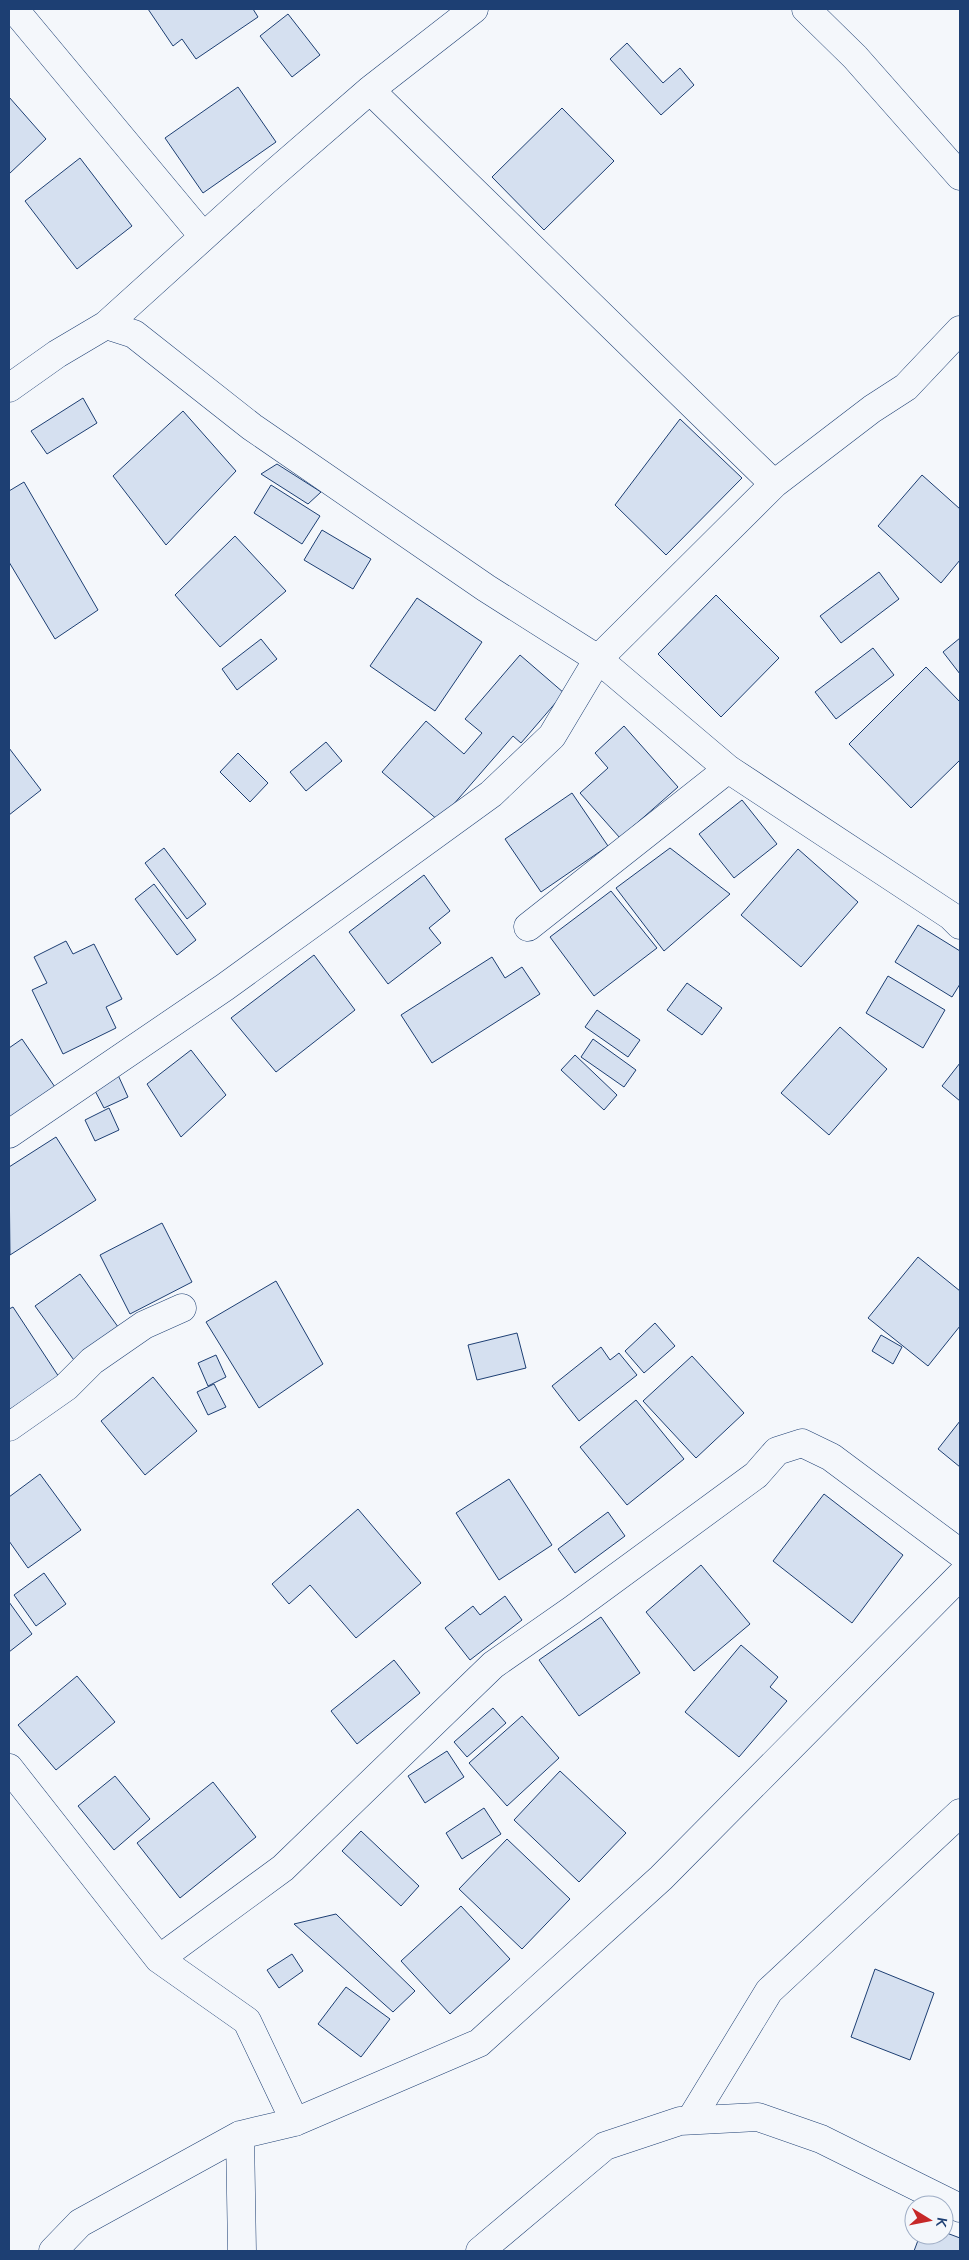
<svg xmlns="http://www.w3.org/2000/svg" width="969" height="2260" viewBox="0 0 969 2260" font-family="Mulish,sans-serif">
<rect width="100%" height="100%" fill="#f4f7fb"/>
<path fill="#d5e0f0" stroke="#1d3f73" d="M 148,9 L 253,9 L 258,17 L 196,59 L 182,39 L 173,46 Z
M 288,14 L 320,55 L 292,77 L 260,36 Z
M 627,43 L 663,83 L 680,68 L 694,85 L 661,115 L 610,59 Z
M 238,87 L 276,142 L 203,193 L 165,138 Z
M 9,97 L 46,139 L 9,174 Z
M 562,108 L 614,161 L 544,230 L 492,177 Z
M 80,158 L 132,226 L 77,269 L 25,201 Z
M 83,398 L 97,423 L 47,454 L 31,431 Z
M 183,411 L 236,471 L 166,545 L 113,476 Z
M 680,419 L 742,478 L 666,555 L 615,505 Z
M 277,464 L 321,492 L 308,504 L 261,474 Z
M 922,475 L 960,509 L 960,560 L 941,583 L 878,526 Z
M 24,482 L 98,610 L 55,639 L 9,562 L 9,491 Z
M 271,485 L 320,516 L 302,544 L 254,513 Z
M 322,530 L 371,559 L 353,589 L 304,560 Z
M 235,536 L 286,591 L 220,647 L 175,595 Z
M 879,572 L 899,599 L 841,643 L 820,616 Z
M 716,595 L 779,658 L 721,717 L 658,654 Z
M 417,598 L 482,642 L 435,711 L 370,666 Z
M 960,638 L 960,674 L 943,652 Z
M 261,639 L 277,659 L 237,690 L 222,669 Z
M 873,648 L 894,675 L 836,719 L 815,692 Z
M 520,655 L 564,693 L 521,743 L 513,736 L 439,821 L 382,772 L 426,721 L 464,754 L 482,733 L 465,719 Z
M 926,667 L 960,702 L 960,760 L 911,808 L 849,744 Z
M 624,726 L 678,787 L 620,838 L 580,793 L 608,768 L 595,753 Z
M 326,742 L 342,761 L 306,791 L 290,772 Z
M 9,748 L 41,790 L 9,815 Z
M 238,753 L 268,783 L 250,802 L 220,772 Z
M 572,793 L 608,846 L 541,892 L 505,839 Z
M 742,800 L 777,844 L 734,878 L 699,834 Z
M 164,848 L 206,904 L 187,919 L 145,863 Z
M 670,848 L 730,894 L 664,951 L 616,888 Z
M 798,849 L 858,902 L 801,967 L 741,915 Z
M 424,875 L 450,911 L 429,928 L 441,943 L 388,984 L 349,932 Z
M 154,884 L 196,940 L 177,955 L 135,899 Z
M 611,891 L 657,948 L 594,996 L 550,937 Z
M 918,925 L 960,951 L 960,984 L 952,997 L 895,962 Z
M 66,941 L 73,954 L 94,944 L 122,999 L 106,1007 L 116,1028 L 63,1054 L 32,990 L 47,983 L 34,957 Z
M 314,955 L 355,1010 L 276,1072 L 231,1018 Z
M 492,957 L 505,978 L 522,967 L 540,994 L 432,1063 L 401,1015 Z
M 888,976 L 945,1010 L 923,1048 L 866,1013 Z
M 687,983 L 722,1008 L 702,1035 L 667,1010 Z
M 597,1010 L 640,1040 L 628,1057 L 585,1027 Z
M 840,1027 L 887,1069 L 829,1135 L 781,1093 Z
M 22,1039 L 57,1090 L 9,1122 L 9,1048 Z
M 593,1039 L 636,1070 L 624,1087 L 581,1057 Z
M 191,1050 L 226,1095 L 181,1137 L 147,1084 Z
M 575,1055 L 617,1095 L 604,1110 L 561,1070 Z
M 960,1063 L 960,1101 L 942,1086 Z
M 118,1075 L 128,1097 L 104,1108 L 93,1087 Z
M 109,1108 L 119,1130 L 95,1141 L 85,1120 Z
M 56,1137 L 96,1200 L 10,1255 L 9,1167 Z
M 162,1223 L 192,1282 L 130,1314 L 100,1255 Z
M 918,1257 L 960,1291 L 960,1326 L 928,1366 L 868,1318 Z
M 80,1274 L 121,1331 L 76,1363 L 35,1306 Z
M 276,1281 L 323,1364 L 259,1408 L 206,1322 Z
M 13,1307 L 59,1377 L 9,1410 L 9,1309 Z
M 655,1323 L 675,1346 L 644,1373 L 625,1351 Z
M 517,1333 L 526,1368 L 477,1380 L 468,1345 Z
M 881,1335 L 902,1347 L 893,1364 L 872,1351 Z
M 601,1347 L 610,1360 L 619,1353 L 637,1375 L 579,1421 L 552,1386 Z
M 216,1355 L 226,1377 L 208,1386 L 198,1363 Z
M 692,1356 L 744,1413 L 696,1458 L 643,1401 Z
M 153,1377 L 197,1431 L 145,1475 L 101,1421 Z
M 214,1384 L 226,1407 L 208,1415 L 197,1392 Z
M 636,1400 L 684,1459 L 627,1505 L 580,1447 Z
M 960,1421 L 960,1467 L 938,1449 Z
M 40,1474 L 81,1530 L 28,1568 L 9,1541 L 9,1497 Z
M 509,1479 L 552,1545 L 499,1580 L 456,1513 Z
M 824,1494 L 903,1555 L 852,1623 L 773,1561 Z
M 358,1509 L 421,1583 L 356,1638 L 310,1585 L 289,1604 L 272,1584 Z
M 608,1512 L 625,1536 L 575,1573 L 558,1549 Z
M 701,1565 L 750,1624 L 694,1671 L 646,1612 Z
M 44,1573 L 66,1604 L 36,1626 L 14,1595 Z
M 505,1596 L 522,1620 L 470,1660 L 445,1628 L 473,1606 L 480,1615 Z
M 9,1602 L 32,1634 L 9,1652 Z
M 601,1617 L 640,1673 L 579,1716 L 539,1660 Z
M 741,1645 L 778,1677 L 770,1687 L 787,1701 L 739,1757 L 685,1712 Z
M 394,1660 L 420,1693 L 357,1744 L 331,1711 Z
M 77,1676 L 115,1722 L 56,1770 L 18,1725 Z
M 493,1708 L 506,1723 L 467,1757 L 454,1742 Z
M 522,1716 L 559,1758 L 507,1806 L 469,1763 Z
M 447,1751 L 464,1777 L 425,1803 L 408,1776 Z
M 560,1771 L 626,1833 L 579,1882 L 514,1820 Z
M 115,1776 L 150,1819 L 114,1850 L 78,1806 Z
M 213,1782 L 256,1837 L 180,1898 L 137,1843 Z
M 484,1808 L 501,1834 L 462,1859 L 446,1833 Z
M 361,1831 L 419,1886 L 401,1906 L 342,1851 Z
M 507,1839 L 570,1899 L 522,1949 L 459,1889 Z
M 461,1906 L 510,1959 L 450,2014 L 401,1961 Z
M 336,1914 L 415,1991 L 393,2012 L 294,1924 Z
M 292,1954 L 303,1971 L 279,1988 L 267,1970 Z
M 875,1969 L 934,1993 L 910,2060 L 851,2037 Z
M 346,1987 L 390,2019 L 361,2057 L 318,2024 Z
M 944,2232 L 960,2238 L 960,2251 L 914,2251 L 920,2235 L 944,2235 Z"/>
<g fill="none" stroke-linecap="round" stroke-linejoin="round">
<defs>
<path id="street" d="M 14,9 L 203,236
M 806,9 L 855,57 L 960,176
M 370,90 L 774,484
M 106,325 L 264,182 L 370,90 L 474,9
M 9,388 L 57,354 L 106,325 L 134,334 L 252,427 L 486,588 L 598,659 L 728,769 L 951,916 L 960,925
M 528,927 L 728,769
M 9,1134 L 225,987 L 491,794 L 552,736 L 598,659 L 774,484 L 872,409 L 906,387 L 960,330
M 9,1427 L 66,1387 L 92,1361 L 144,1325 L 182,1308
M 9,1768 L 159,1959 L 247,2021 L 295,2122
M 159,1959 L 283,1868 L 493,1665 L 572,1610 L 756,1475 L 777,1451 L 802,1443 L 831,1457 L 960,1553
M 691,2119 L 769,1991 L 960,1813
M 240,2135 L 242,2251
M 53,2251 L 80,2223 L 240,2135 L 295,2122 L 479,2043 L 661,1878 L 960,1576"/>
<path id="secondary" d="M 480,2251 L 605,2146 L 680,2121 L 758,2117 L 821,2139 L 960,2208"/>
</defs>
<use href="#street" stroke="#1d3f73" stroke-width="29"/>
<use href="#secondary" stroke="#1d3f73" stroke-width="29"/>
<use href="#street" stroke="#f4f7fb" stroke-width="28"/>
<use href="#secondary" stroke="#f4f7fb" stroke-width="28"/>
</g>
<rect width="969" height="2260" fill="none" stroke="#1d3f73" stroke-width="20"/>
<g transform="translate(929 2220) rotate(100)"><circle r="24" fill="#f4f7fb" stroke="#9eadc5"/>
<path d="M0-4L9 19L0 12L-9 19Z" fill="#c62828"/>
<text y="-8" font-size="14" font-weight="bold" text-anchor="middle" fill="#1d3f73">K</text>
</g>
</svg>
